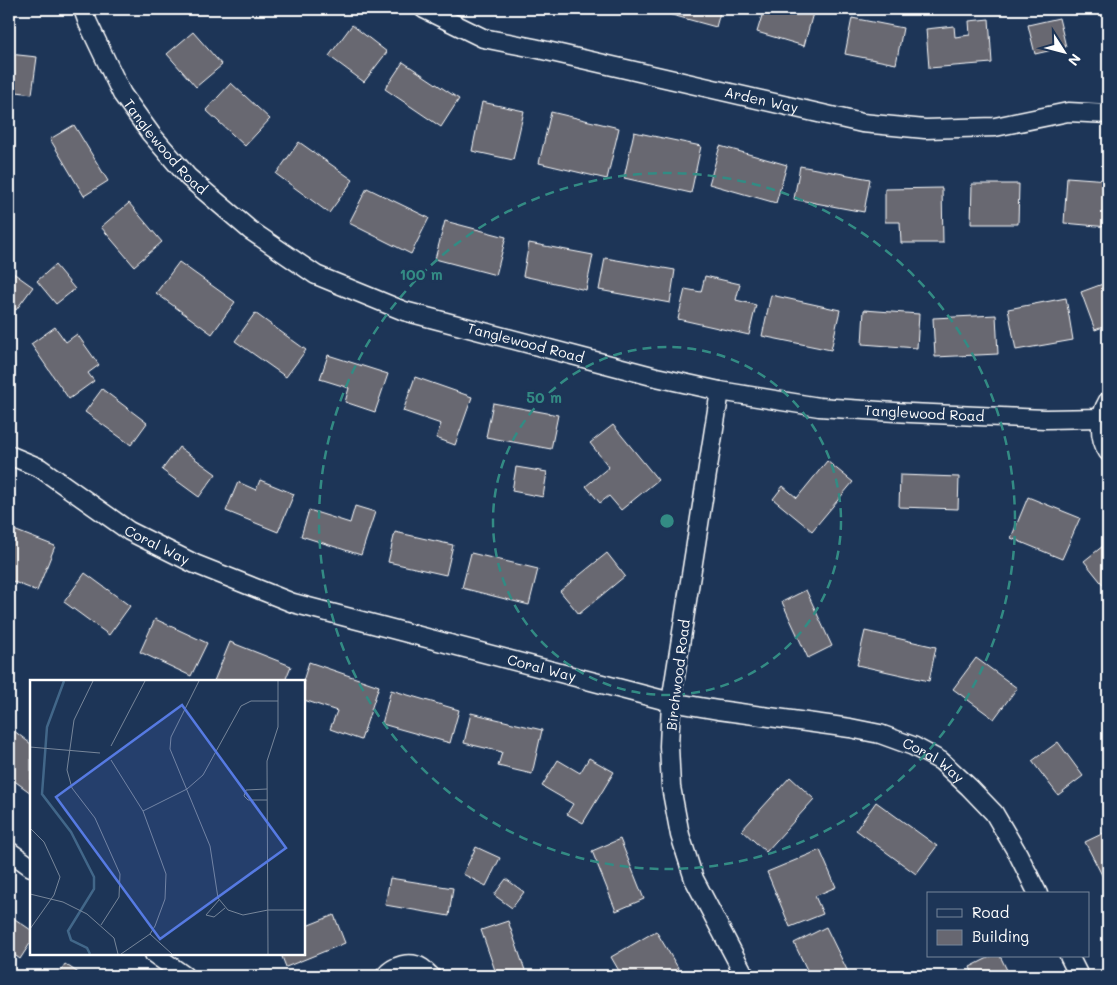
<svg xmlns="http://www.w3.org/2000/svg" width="1117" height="985" viewBox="0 0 1117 985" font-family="Mali,sans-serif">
<rect width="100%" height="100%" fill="#1d3557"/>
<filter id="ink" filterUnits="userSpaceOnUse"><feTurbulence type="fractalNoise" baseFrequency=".02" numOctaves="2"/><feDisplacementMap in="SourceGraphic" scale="10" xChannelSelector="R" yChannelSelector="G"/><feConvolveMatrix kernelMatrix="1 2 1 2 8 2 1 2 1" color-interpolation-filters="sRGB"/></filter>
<g filter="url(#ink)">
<path fill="#676771" stroke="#fff" d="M 661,9 L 721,9 L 716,27 L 661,12 Z
M 764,9 L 798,9 L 813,13 L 804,46 L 757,32 Z
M 852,18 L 903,28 L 896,64 L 845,54 Z
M 1059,18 L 1066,47 L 1035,54 L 1028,25 Z
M 989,19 L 992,63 L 929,68 L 926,29 L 954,26 L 955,37 L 970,35 L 969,21 Z
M 352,25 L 387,52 L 364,82 L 329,56 Z
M 193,32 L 222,65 L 196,87 L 167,54 Z
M 9,54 L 37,57 L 32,94 L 9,91 Z
M 403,62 L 459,99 L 441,127 L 385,89 Z
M 231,83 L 270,119 L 245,146 L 206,110 Z
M 482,102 L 524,111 L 513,160 L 472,151 Z
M 551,112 L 619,128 L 607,179 L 539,163 Z
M 74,125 L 108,181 L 84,196 L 50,139 Z
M 634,132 L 701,146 L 691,193 L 624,178 Z
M 299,142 L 353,180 L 329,213 L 276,174 Z
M 720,146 L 787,165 L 776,203 L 709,184 Z
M 800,166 L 870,179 L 864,212 L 794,199 Z
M 1067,177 L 1108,180 L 1108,227 L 1064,223 Z
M 972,184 L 1019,184 L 1018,224 L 971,224 Z
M 367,188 L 429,218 L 411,254 L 349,223 Z
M 942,188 L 943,243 L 901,243 L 900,222 L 885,222 L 885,189 Z
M 129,203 L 162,242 L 134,266 L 101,227 Z
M 445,221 L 506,237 L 496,275 L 435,259 Z
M 529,243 L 593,255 L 586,290 L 523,276 Z
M 605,258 L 675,270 L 670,303 L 599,290 Z
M 179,262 L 235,302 L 212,334 L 156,293 Z
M 55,265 L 75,289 L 56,304 L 37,281 Z
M 9,270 L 33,287 L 16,310 L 9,305 Z
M 705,276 L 740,284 L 736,300 L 756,305 L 749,335 L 678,319 L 685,289 L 701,292 Z
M 1108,282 L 1108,325 L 1095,330 L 1081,292 Z
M 771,295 L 840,310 L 831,350 L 762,336 Z
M 1066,298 L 1073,340 L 1016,350 L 1008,309 Z
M 864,310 L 919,314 L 917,348 L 862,344 Z
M 255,313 L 306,350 L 286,377 L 235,341 Z
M 996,315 L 998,354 L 935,357 L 933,318 Z
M 55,327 L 66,342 L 77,334 L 99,365 L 88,373 L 94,381 L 69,399 L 31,344 Z
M 328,355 L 388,374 L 375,412 L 345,402 L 349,388 L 320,379 Z
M 415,377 L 472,397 L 455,445 L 436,438 L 441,424 L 403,411 Z
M 102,389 L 147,423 L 131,445 L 85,412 Z
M 493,403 L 558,415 L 551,449 L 486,437 Z
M 613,425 L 658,480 L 621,510 L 609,496 L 600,503 L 586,486 L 609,467 L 590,443 Z
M 179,447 L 216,474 L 199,497 L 162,470 Z
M 827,461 L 853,482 L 812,531 L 773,499 L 783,486 L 797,498 Z
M 516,467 L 547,472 L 543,497 L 512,491 Z
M 900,475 L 959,477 L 958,509 L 899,507 Z
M 260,480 L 294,494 L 278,532 L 226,511 L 238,482 L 256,490 Z
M 1028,497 L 1080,518 L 1062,559 L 1011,538 Z
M 355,506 L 375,512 L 361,555 L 301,536 L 309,510 L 350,523 Z
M 14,530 L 55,546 L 37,591 L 9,580 L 9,544 Z
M 395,532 L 453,545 L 446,575 L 388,562 Z
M 1108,542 L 1108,591 L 1084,561 Z
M 471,553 L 538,569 L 529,605 L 462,588 Z
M 607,553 L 625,576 L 579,614 L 560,591 Z
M 85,573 L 130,606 L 109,635 L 64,602 Z
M 806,590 L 832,646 L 808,658 L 782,602 Z
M 155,619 L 207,643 L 191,676 L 140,652 Z
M 865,631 L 936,647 L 929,681 L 857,665 Z
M 230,642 L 291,666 L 285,681 L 214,681 Z
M 976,658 L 1017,688 L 994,719 L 953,689 Z
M 309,662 L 379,686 L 361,740 L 330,729 L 337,711 L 304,700 L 304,681 L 303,681 Z
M 391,690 L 459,710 L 450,743 L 382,724 Z
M 471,713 L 542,730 L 532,774 L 498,766 L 502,752 L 464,743 Z
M 9,727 L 31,744 L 31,793 L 9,777 Z
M 1058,742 L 1083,776 L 1058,795 L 1032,761 Z
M 589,758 L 614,772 L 583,823 L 567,814 L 573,804 L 542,786 L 558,760 L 580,773 Z
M 790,777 L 814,799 L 766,852 L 742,830 Z
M 876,802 L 937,846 L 916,874 L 856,830 Z
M 1108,831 L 1108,875 L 1103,877 L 1085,842 Z
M 620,839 L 644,899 L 616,911 L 592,851 Z
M 476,847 L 500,858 L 486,886 L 463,874 Z
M 820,850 L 836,887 L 815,896 L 823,914 L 790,927 L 767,872 Z
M 390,878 L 453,888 L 449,916 L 385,905 Z
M 506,879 L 524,892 L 512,908 L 494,895 Z
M 9,915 L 31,930 L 31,942 L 20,959 L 9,951 Z
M 334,915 L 345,943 L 286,967 L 281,954 L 304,954 L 304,927 Z
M 508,921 L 527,976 L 497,976 L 481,930 Z
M 826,927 L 850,976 L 810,976 L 794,943 Z
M 656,931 L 683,976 L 622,976 L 611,957 Z
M 992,956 L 1000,956 L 1010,976 L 974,976 L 970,967 Z
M 65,964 L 83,976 L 57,976 Z"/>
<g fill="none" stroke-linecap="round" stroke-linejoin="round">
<defs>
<g id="street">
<path id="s1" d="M 83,9 L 88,23 L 122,94 L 151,134 L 188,177 L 250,230 L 316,275 L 404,311 L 656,377 L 720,391 L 819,407 L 910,413 L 1045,419 L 1101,418"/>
<path id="s2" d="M 424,9 L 483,38 L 534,48 L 862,123 L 925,129 L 995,127 L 1068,112 L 1108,114"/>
<path d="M 720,391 L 671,702 L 669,746 L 671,787 L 680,835 L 694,879 L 745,976"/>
<path d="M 1108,401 C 1099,416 1098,437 1108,452"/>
<path id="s3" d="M 9,455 L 40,468 L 129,531 L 195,564 L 293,603 L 671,702 L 718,710 L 850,728 L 880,734 L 913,746 L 941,761 L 969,787 L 994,813 L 1018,854 L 1038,894"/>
<path d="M 9,851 L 31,867"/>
<path d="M 154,954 L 185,976"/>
<path d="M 1069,956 L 1079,976"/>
<path d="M 385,976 C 393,966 410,960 422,968 C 425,970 428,974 431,976"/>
</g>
</defs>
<use href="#street" stroke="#fff" stroke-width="21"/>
<use href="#street" stroke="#1d3557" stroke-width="18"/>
</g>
</g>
<g fill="none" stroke="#338b84" stroke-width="2.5" stroke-dasharray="9 6">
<circle cx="667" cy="521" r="174"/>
<circle cx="667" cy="521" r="348"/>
</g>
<g text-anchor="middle" stroke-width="5" stroke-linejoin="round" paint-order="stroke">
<g font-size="14" fill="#fff" stroke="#1d3557">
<text dy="5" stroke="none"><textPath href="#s2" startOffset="351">Arden Way</textPath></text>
<text dy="5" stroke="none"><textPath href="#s1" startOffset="162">Tanglewood Road</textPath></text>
<text dy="5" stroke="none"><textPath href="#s1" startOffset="582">Tanglewood Road</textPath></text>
<text dy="5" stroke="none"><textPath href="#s1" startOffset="988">Tanglewood Road</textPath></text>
<text dy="5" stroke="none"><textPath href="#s3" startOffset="174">Coral Way</textPath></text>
<text dy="5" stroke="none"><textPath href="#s3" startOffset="579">Coral Way</textPath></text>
<text transform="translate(678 675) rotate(-83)" y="5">Birchwood Road</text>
<text dy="5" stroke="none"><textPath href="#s3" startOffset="984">Coral Way</textPath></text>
</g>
</g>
<g transform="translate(30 680)">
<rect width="275" height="275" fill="#1d3557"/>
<path fill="none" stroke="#426789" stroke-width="2.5" d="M 34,1 L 17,47 L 12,114 L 41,152 L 64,197 L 64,209 L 38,251 L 41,260 L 57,268 L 60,274"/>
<path fill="none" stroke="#77869a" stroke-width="1" d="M 63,1 L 44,40 L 37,90 L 42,108 L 65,138 L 90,194 L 89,217 L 71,245M 169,1 L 141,57 L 140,69 L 180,166 L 188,218 L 198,230 L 213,235 L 238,230 L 275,230M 81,66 L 115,1M 0,67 L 70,73M 81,80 L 113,131 L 136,194 L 135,219 L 125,246 L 120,254 L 91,274M 237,109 L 216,110 L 214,116 L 218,120 L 237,120M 113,131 L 157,109 L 173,95 L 211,26 L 221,21 L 248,21M 0,148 L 14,162 L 30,197 L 24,215 L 0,249M 0,214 L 33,222 L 57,234 L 84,258 L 88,274M 189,220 L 176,235 L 184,237 L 195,228M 120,254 L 142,274M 238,274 L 237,81 L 248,47 L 248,1"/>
<path fill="#567ae2" fill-opacity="0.15" stroke="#567ae2" stroke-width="2.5" d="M 152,25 L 256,168 L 130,259 L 26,117 Z"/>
<rect width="275" height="275" fill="none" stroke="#fff" stroke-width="2.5"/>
</g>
<circle cx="667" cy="521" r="8" fill="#338b84" stroke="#1d3557" stroke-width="2.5"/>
<g font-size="15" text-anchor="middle" font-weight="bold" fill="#338b84" stroke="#1d3557" stroke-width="5" stroke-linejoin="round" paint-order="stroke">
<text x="421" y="280">100 m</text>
<text x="544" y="403">50 m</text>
</g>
<rect width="1117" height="985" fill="none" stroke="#1d3557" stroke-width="30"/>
<rect x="15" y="15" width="1087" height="955" fill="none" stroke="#fff" stroke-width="2" filter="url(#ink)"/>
<rect x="927" y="892" width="162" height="65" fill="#1d3557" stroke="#77869a"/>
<rect x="937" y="909" width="25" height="8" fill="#1d3557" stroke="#77869a"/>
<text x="972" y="918" font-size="15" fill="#ffffff">Road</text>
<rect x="937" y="930" width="25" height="15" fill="#676771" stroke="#77869a"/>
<text x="972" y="942" font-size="15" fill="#ffffff">Building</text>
<g transform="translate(1064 52) rotate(126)" stroke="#1d3557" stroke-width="4" paint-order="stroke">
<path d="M0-4L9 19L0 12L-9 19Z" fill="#ffffff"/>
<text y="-8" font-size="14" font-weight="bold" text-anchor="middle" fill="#ffffff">N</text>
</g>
</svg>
